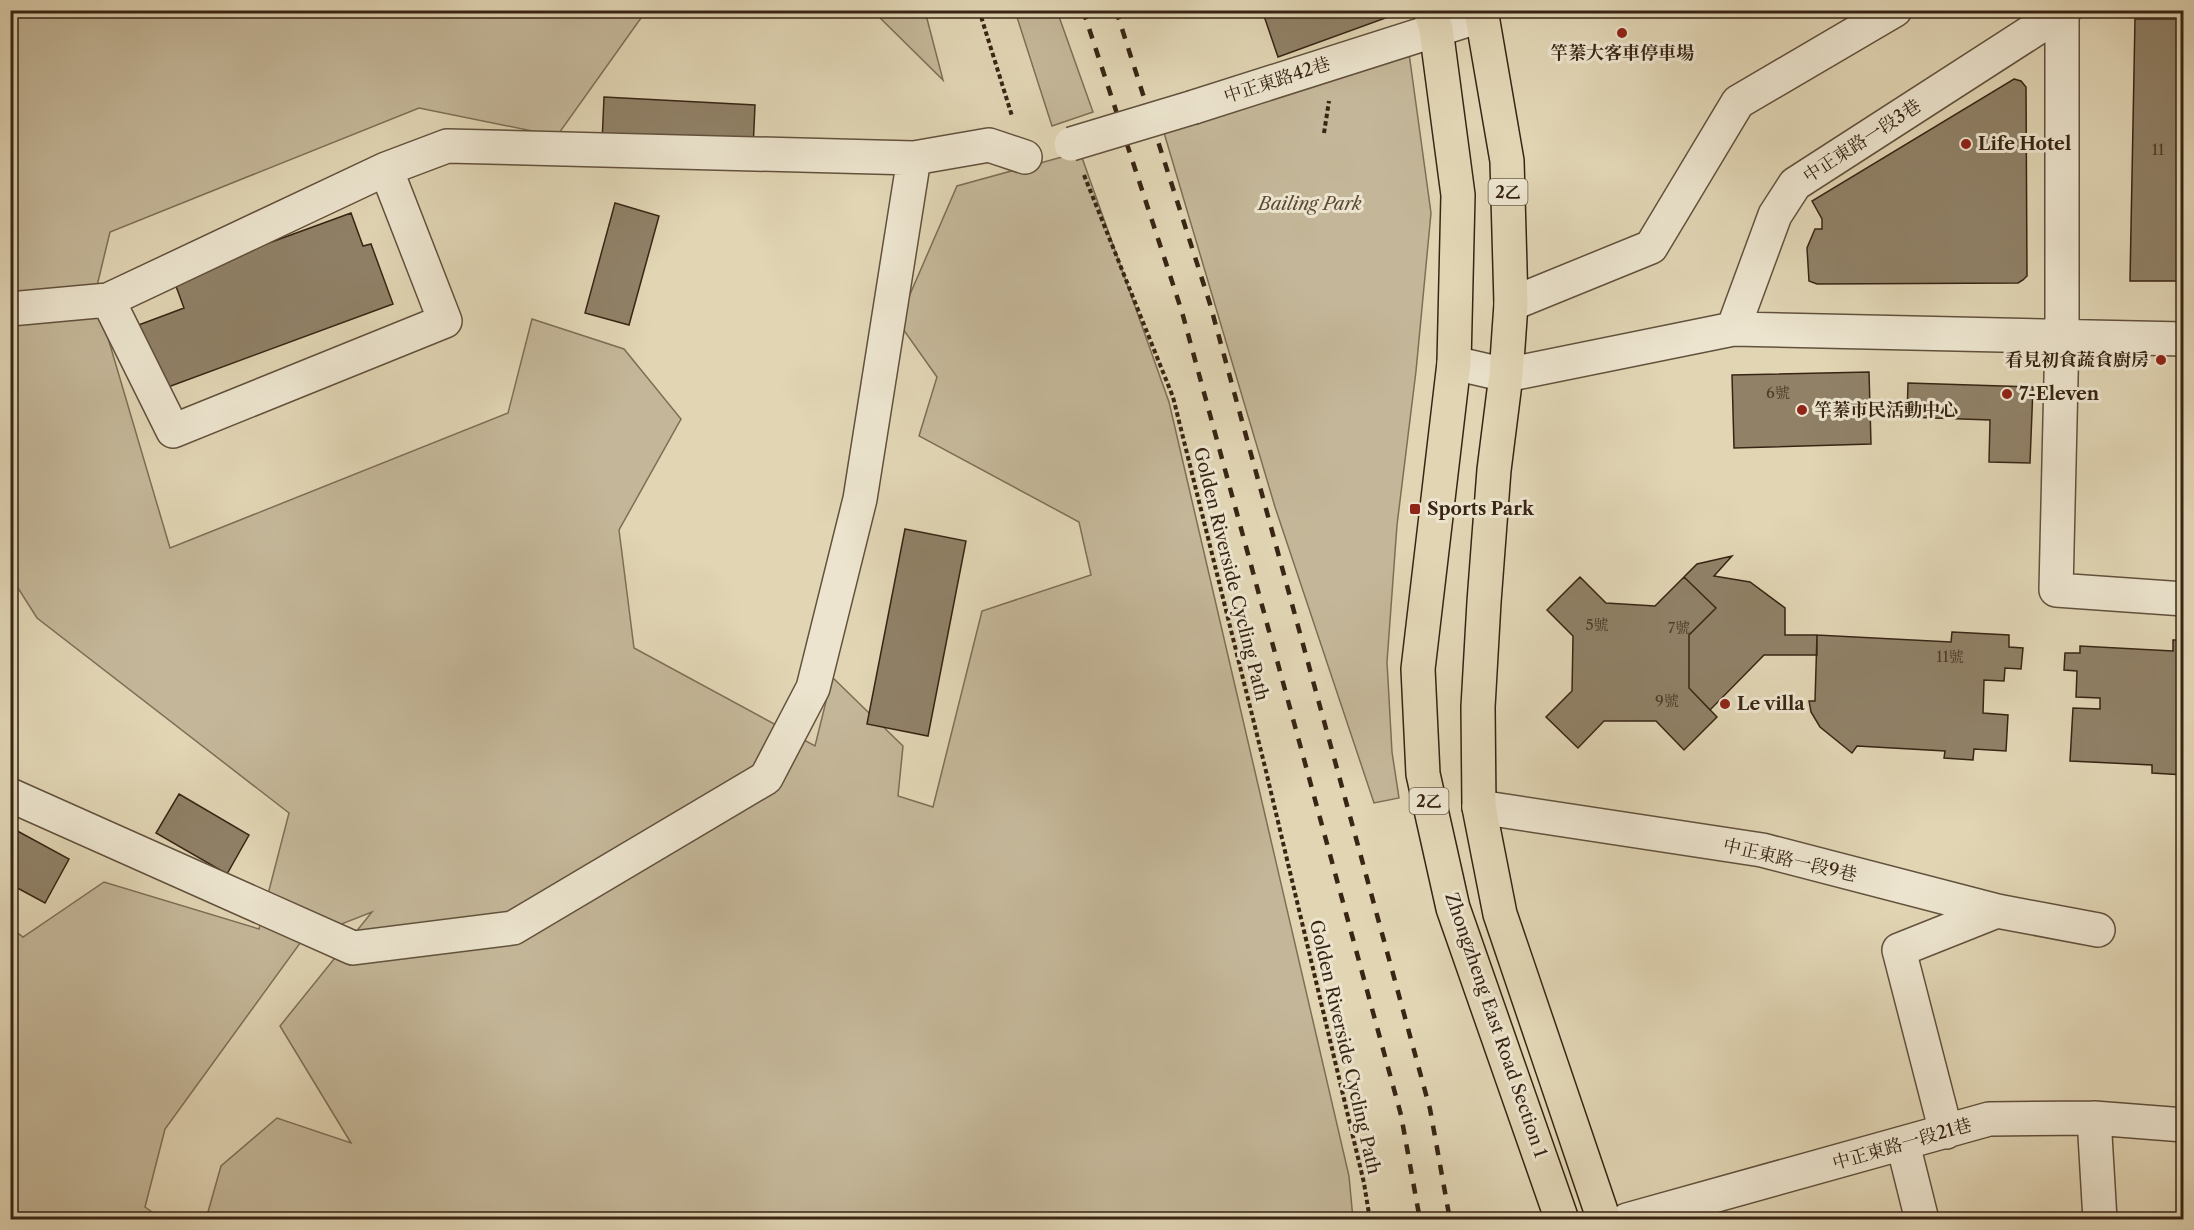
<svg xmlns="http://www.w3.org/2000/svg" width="2194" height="1230" viewBox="0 0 2194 1230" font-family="'Libre Caslon Text','Noto Serif TC',serif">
<rect width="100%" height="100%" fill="#e1d5b4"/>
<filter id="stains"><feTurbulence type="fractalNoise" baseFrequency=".00333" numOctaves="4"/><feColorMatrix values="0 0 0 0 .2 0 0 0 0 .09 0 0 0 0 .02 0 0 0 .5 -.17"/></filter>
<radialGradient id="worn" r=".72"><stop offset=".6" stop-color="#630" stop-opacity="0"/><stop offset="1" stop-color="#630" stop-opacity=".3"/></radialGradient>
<path fill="#c4b799" stroke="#7e6e56" stroke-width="1.5" d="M 11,11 L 646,11 L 557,136 L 419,108 L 110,232 L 95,294 L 170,548 L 508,413 L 532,319 L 624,349 L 681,419 L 619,530 L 634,648 L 815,746 L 832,677 L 903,746 L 898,796 L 933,807 L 982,611 L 1091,575 L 1079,522 L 919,436 L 937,377 L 898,322 L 957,186 L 1080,152 L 1169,402 L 1349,1176 L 1353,1219 L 206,1219 L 221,1166 L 277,1118 L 351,1143 L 280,1026 L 372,912 L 303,939 L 165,1129 L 145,1207 L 162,1219 L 11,1219 L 10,927 L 23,937 L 104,882 L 259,929 L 289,813 L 37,618 L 11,577 Z
M 873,11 L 925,11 L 943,80 Z
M 1015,11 L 1057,11 L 1093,112 L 1052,126 Z
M 1408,46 L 1431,213 L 1416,371 L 1397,525 L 1387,662 L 1392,752 L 1399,798 L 1374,803 L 1275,507 L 1162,126 Z"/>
<path fill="#908167" stroke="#382514" stroke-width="1.5" d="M 1262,10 L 1402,10 L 1402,12 L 1278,57 Z
M 2135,19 L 2184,19 L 2184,281 L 2130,281 Z
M 2014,79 L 2021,81 L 2026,87 L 2027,276 L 2023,280 L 2018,283 L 1817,284 L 1809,281 L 1807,248 L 1815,229 L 1822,229 L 1822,219 L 1812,201 Z
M 604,97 L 755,105 L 753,150 L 602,143 Z
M 615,203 L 659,216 L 629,325 L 585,313 Z
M 351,213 L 363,246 L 371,244 L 393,304 L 160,390 L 136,326 L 184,308 L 173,278 Z
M 1869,372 L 1871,444 L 1734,448 L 1732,375 Z
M 1908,383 L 2033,387 L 2030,463 L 1989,462 L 1990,420 L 1907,417 Z
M 905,529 L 966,541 L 928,736 L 867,724 Z
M 1732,556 L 1714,576 L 1750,582 L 1785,608 L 1785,635 L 1817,635 L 1817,655 L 1764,655 L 1710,710 L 1689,688 L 1689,635 L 1716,608 L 1684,577 L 1697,564 Z
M 1580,577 L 1606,603 L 1655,606 L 1684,577 L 1716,608 L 1689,635 L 1689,688 L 1717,717 L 1684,750 L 1656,721 L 1604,721 L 1578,748 L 1546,717 L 1572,691 L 1573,636 L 1547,610 Z
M 1952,632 L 2009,635 L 2009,647 L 2023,648 L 2021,669 L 2005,668 L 2004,681 L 1984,680 L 1983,713 L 2008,715 L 2006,751 L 1974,749 L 1973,760 L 1944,758 L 1945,751 L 1857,746 L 1852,753 L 1820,727 L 1811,712 L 1809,701 L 1815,701 L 1817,635 L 1951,642 Z
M 2173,640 L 2184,640 L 2184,775 L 2152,773 L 2152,765 L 2070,761 L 2073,708 L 2100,709 L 2100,698 L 2076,697 L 2077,671 L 2064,670 L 2065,653 L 2080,653 L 2080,646 L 2173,651 Z
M 179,794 L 249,835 L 227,874 L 156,833 Z
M 10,827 L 69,859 L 45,903 L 10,884 Z"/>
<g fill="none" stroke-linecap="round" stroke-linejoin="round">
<defs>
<path id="minor" d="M 2062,12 L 2062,336 L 2056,590 L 2184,599
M 1194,107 L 1483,15
M 108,300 L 173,431 L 445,321 L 386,169 L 447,146 L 914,158 L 989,145 L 1025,157
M 1511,304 L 1651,247 L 1738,102 L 1895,10
M 10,309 L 108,300 L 386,169
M 1733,329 L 1775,215 L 1795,184 L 2065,10
M 1454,363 L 1506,375 L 1733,329 L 2184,339
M 10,795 L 353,948 L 513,928 L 766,778 L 813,688 L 860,499 L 914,158
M 1479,807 L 1762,850 L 1997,911 L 2098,930
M 2094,1118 L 2100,1220
M 1946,1132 L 1899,950 L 1997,911
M 1903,1144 L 1922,1220
M 1627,1220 L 1989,1119 L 2094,1118 L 2184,1125"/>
<path id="major" d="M 1430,10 L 1436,29 L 1458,195 L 1454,363 L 1418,669 L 1423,774 L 1453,908 L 1562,1220
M 1481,10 L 1507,161 L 1511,304 L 1506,375 L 1494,470 L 1484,602 L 1478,707 L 1479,807 L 1500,914 L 1604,1220"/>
</defs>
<use href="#minor" stroke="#62513c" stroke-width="36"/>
<use href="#major" stroke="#382514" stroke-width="36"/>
<path stroke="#382514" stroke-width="4" stroke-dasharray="4.5 3" stroke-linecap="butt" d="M 979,10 L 1012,116
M 1324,133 L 1329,101
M 1084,175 L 1173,397 L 1265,767 L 1364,1183 L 1370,1220"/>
<use href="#minor" stroke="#ece4ce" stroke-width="33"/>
<use href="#major" stroke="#e1d5b4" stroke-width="33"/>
<path stroke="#382514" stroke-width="4.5" stroke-dasharray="10 10" stroke-linecap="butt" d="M 1083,10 L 1182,312 L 1401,1115 L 1420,1220
M 1116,10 L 1210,304 L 1430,1109 L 1450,1220"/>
<defs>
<path id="minor-bridge" d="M 1071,144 L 1194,107"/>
</defs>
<use href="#minor-bridge" stroke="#62513c" stroke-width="36" stroke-linecap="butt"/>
<use href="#minor-bridge" stroke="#ece4ce" stroke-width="33"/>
</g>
<g fill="#8f2418" stroke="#ece4ce" stroke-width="2">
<circle cx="1622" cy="33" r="6"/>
<circle cx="1966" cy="144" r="6"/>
<circle cx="2161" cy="360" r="6"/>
<circle cx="2007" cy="394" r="6"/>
<circle cx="1802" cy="410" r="6"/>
<rect x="1409" y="503" width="12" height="12" rx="3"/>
<circle cx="1725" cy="704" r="6"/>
</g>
<g text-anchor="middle" stroke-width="6" stroke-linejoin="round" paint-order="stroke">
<g font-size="15" fill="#4e3c29">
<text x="2158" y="155">11</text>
<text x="1778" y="398">6號</text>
<text x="1597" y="630">5號</text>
<text x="1679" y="633">7號</text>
<text x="1950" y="662">11號</text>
<text x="1667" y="706">9號</text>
</g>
<g fill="#ece4ce" stroke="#6e5e4c" stroke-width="1.5">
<rect x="1488.5" y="179" width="39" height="26" rx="4.5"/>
<rect x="1409.5" y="788" width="39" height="26" rx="4.5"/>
</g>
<g font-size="16" font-weight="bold" fill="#382514">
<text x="1508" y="198">2乙</text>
<text x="1429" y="807">2乙</text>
</g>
<g font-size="18" font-weight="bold" fill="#382514" stroke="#ece4ce" text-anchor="start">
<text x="1622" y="59" text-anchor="middle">竿蓁大客車停車場</text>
<text x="1978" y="150">Life Hotel</text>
<text x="2149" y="366" text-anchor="end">看見初食蔬食廚房</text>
<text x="2019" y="400">7-Eleven</text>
<text x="1814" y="416">竿蓁市民活動中心</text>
<text x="1427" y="515">Sports Park</text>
<text x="1737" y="710">Le villa</text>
</g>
<g font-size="18" fill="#382514" stroke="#ece4ce">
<text transform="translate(1277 80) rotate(-18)" y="6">中正東路42巷</text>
<text transform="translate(1862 141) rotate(-33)" y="6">中正東路一段3巷</text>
<text transform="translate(1231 574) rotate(76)" y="6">Golden Riverside Cycling Path</text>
<text transform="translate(1790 860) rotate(13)" y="6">中正東路一段9巷</text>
<text transform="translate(1496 1025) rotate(71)" y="6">Zhongzheng East Road Section 1</text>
<text transform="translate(1345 1047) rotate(77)" y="6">Golden Riverside Cycling Path</text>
<text transform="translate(1902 1144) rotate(-16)" y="6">中正東路一段21巷</text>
</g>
<g font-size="18" font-style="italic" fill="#5b4a35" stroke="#ece4ce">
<text x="1310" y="210">Bailing Park</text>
</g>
</g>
<rect width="2194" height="1230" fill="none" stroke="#e1d5b4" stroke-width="36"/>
<rect x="12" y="12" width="2170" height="1206" fill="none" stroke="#382514" stroke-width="3"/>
<rect x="18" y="18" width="2158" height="1194" fill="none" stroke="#382514" stroke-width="1.5"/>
<rect width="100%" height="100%" filter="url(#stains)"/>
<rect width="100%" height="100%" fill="url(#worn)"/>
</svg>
